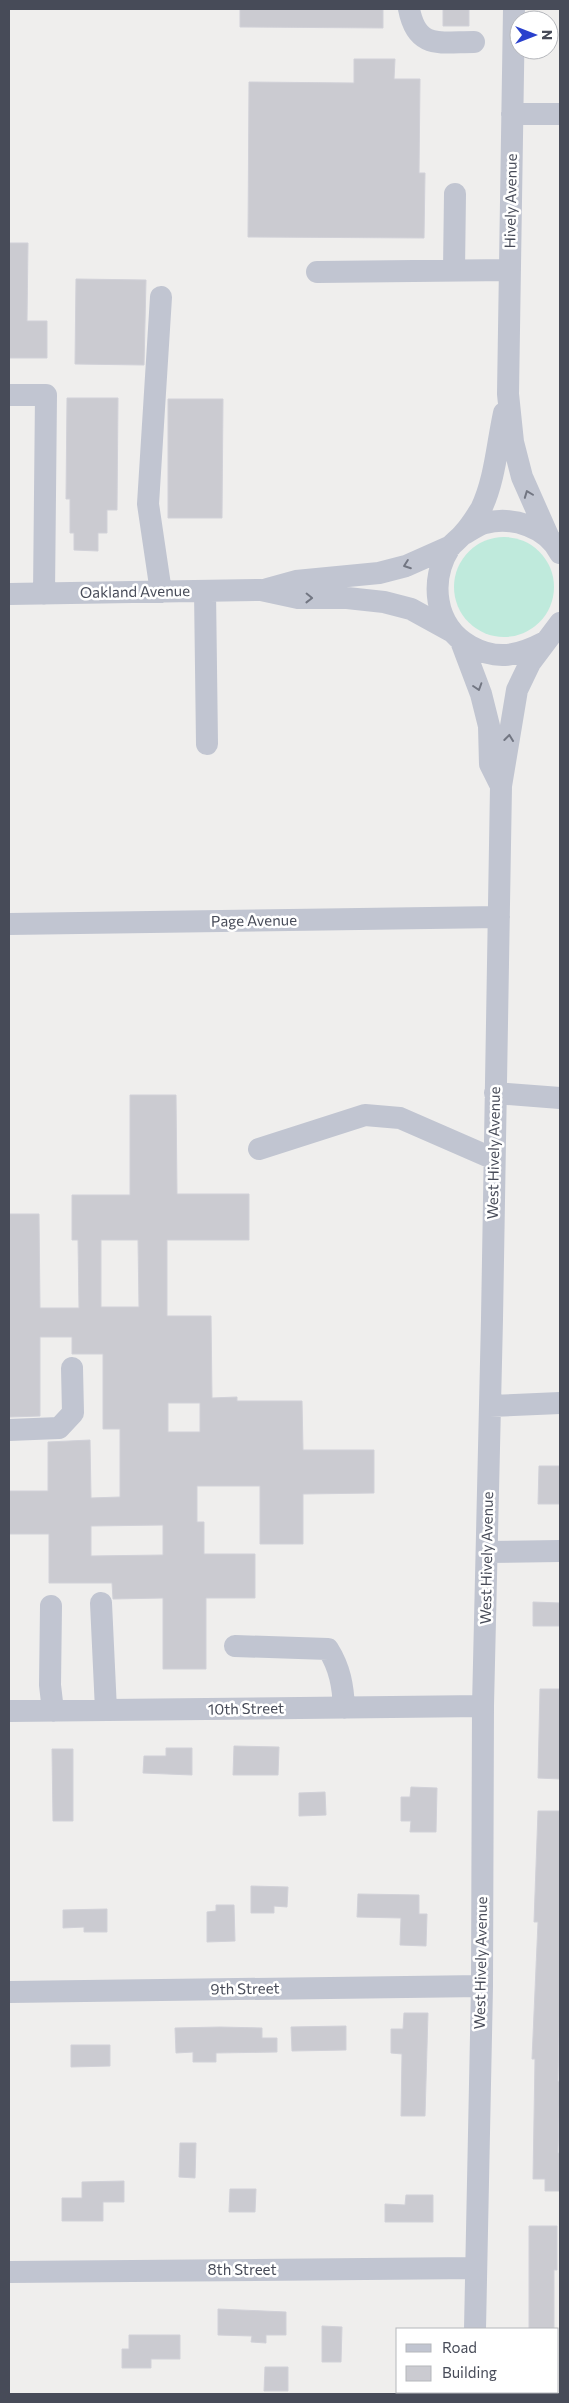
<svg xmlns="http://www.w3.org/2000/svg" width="569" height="2403" viewBox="0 0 569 2403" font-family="Commissioner,sans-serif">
<rect width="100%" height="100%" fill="#efeeed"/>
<path fill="#bfeadc" d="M454 587a50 50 0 1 1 100 0a50 50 0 1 1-100 0Z"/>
<path fill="#cbcbd1" stroke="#d1d1d8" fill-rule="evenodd" d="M 240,9 L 383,9 L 383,28 L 240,27 Z
M 443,9 L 469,9 L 469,26 L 443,26 Z
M 354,59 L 395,59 L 394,79 L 420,79 L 419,173 L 425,173 L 424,238 L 248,237 L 249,82 L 354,83 Z
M 9,243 L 28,243 L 27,321 L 47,321 L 47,358 L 9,358 Z
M 76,279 L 146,280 L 144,365 L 75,364 Z
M 67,398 L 118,398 L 117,510 L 107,510 L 107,533 L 98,533 L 98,551 L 74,550 L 74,533 L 70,533 L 70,499 L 66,499 Z
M 168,399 L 223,399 L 222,518 L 168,518 Z
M 130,1095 L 176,1095 L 177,1194 L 249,1194 L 249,1240 L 167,1240 L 167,1316 L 211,1316 L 212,1398 L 237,1397 L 237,1401 L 302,1401 L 303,1450 L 374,1450 L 374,1493 L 303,1494 L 303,1544 L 260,1544 L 260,1486 L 197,1486 L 197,1522 L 204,1522 L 204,1554 L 255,1554 L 255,1598 L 206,1598 L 206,1669 L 163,1669 L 163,1598 L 113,1599 L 112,1583 L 49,1583 L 49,1534 L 9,1534 L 9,1491 L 48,1491 L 48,1442 L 90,1440 L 91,1498 L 120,1497 L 120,1429 L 103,1429 L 103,1354 L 72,1354 L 72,1337 L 40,1337 L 40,1416 L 9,1417 L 9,1214 L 39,1214 L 40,1308 L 79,1308 L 78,1240 L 72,1240 L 72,1195 L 130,1195 ZM 101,1240 L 138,1240 L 139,1307 L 101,1307 ZM 168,1403 L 200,1403 L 200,1432 L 168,1432 ZM 163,1525 L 163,1555 L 91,1556 L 91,1526 Z
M 539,1466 L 560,1466 L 560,1504 L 538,1504 Z
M 533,1602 L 560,1603 L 560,1626 L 533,1626 Z
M 540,1689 L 560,1689 L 560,1779 L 538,1778 Z
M 234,1746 L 279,1747 L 278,1775 L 233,1775 Z
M 166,1748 L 192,1748 L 192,1775 L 143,1773 L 144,1756 L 166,1756 Z
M 52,1749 L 73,1749 L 73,1821 L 53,1821 Z
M 411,1787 L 437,1788 L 436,1832 L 410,1832 L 411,1821 L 401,1821 L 401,1797 L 410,1797 Z
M 325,1792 L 326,1815 L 299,1816 L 299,1793 Z
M 538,1811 L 560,1811 L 560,1989 L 558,2081 L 560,2082 L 558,2153 L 560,2153 L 560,2191 L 545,2191 L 545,2179 L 533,2179 L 535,2059 L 532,2059 L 538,1922 L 534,1922 Z
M 251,1886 L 288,1887 L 287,1907 L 274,1906 L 274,1913 L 251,1913 Z
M 358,1894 L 419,1895 L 419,1914 L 427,1914 L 426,1946 L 400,1945 L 401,1918 L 357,1917 Z
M 216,1905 L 234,1905 L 235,1941 L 207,1942 L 207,1912 L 216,1911 Z
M 107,1909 L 107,1932 L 84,1932 L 84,1927 L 63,1928 L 63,1910 Z
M 404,2013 L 428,2013 L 425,2116 L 401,2116 L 402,2054 L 391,2053 L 391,2029 L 403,2029 Z
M 346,2026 L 346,2050 L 292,2051 L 291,2027 Z
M 220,2027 L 262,2028 L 262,2038 L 277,2038 L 277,2052 L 216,2053 L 216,2062 L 193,2062 L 193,2052 L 176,2053 L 175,2028 Z
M 71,2045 L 110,2045 L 110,2066 L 71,2067 Z
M 180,2143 L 196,2143 L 195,2178 L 179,2177 Z
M 124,2181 L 124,2202 L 103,2202 L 103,2221 L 62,2221 L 62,2198 L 82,2198 L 82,2182 Z
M 230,2189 L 256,2189 L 255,2212 L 229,2212 Z
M 406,2195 L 433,2195 L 433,2222 L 385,2222 L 385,2204 L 405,2205 Z
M 529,2226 L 557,2226 L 557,2270 L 554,2270 L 554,2329 L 529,2329 Z
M 218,2309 L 286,2312 L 286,2335 L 266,2335 L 266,2343 L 251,2342 L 252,2336 L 218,2335 Z
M 322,2326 L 342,2327 L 341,2362 L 322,2362 Z
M 129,2335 L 180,2335 L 180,2359 L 151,2359 L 151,2368 L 122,2368 L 122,2349 L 129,2349 Z
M 265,2367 L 288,2367 L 288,2391 L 264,2391 Z"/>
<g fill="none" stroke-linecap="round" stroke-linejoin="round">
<path stroke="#c1c5d1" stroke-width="22" d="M 409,9 C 417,50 440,42 474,42
M 514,9 L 508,394 L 513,442 L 522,477 L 549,538
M 512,114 L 560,114
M 454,270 L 455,194
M 317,272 L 510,270
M 161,297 L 148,504 L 161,592
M 9,395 L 46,395 L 44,594
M 504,413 C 497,445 495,480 481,509 C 476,517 470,527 463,534 C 459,539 454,542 450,547 C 429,580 434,626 470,646 C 497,661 518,656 545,642
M 464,534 C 471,530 478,525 485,523 C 513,516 547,527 560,553
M 267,589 L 296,581 L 379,573 L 406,566 L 451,546
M 205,591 L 207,744
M 9,594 L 261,590 L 298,598 L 347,598 L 384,602 L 411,609 L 451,631
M 461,641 L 481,694 L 489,726 L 490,764 L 501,786
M 9,924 L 499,917
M 495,1093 L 560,1098
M 259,1149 L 365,1115 L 400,1118 L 494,1159
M 490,1406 L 560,1403
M 9,1430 L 59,1428 L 73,1413 L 72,1368
M 487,1552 L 560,1551
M 101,1603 L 106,1710
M 51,1606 L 50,1685 L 53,1711
M 235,1646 L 328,1649 C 340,1668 343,1686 344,1708
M 9,1711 L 483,1706
M 9,1992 L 482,1986
M 9,2272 L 476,2268
M 475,2329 L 482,1986 L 483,1706 L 492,1319 L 501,786 L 517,690 L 530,663 L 560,623
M 475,2394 L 475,2392"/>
</g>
<defs><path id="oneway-chevron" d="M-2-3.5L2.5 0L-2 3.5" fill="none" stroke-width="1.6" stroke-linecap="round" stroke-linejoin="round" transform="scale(1.25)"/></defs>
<g stroke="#727682">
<use href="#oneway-chevron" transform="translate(528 494) rotate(-111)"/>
<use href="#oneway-chevron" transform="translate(407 565) rotate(160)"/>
<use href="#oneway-chevron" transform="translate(309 598) rotate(1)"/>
<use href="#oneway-chevron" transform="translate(478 687) rotate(72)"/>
<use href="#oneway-chevron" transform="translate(509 738) rotate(-83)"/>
</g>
<g text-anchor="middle" stroke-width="5" stroke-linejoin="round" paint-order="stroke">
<g font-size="15" fill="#474b58" stroke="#fff">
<text transform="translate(511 201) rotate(-89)" y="5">Hively Avenue</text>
<text transform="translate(135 592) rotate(-1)" y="5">Oakland Avenue</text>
<text transform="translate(254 921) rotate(-1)" y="5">Page Avenue</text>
<text transform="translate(494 1153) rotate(-89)" y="5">West Hively Avenue</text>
<text transform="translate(487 1558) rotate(-89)" y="5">West Hively Avenue</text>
<text transform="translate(246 1709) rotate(-1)" y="5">10th Street</text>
<text transform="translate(481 1963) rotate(-89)" y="5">West Hively Avenue</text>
<text transform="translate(245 1989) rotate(-1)" y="5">9th Street</text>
<text x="242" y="2275">8th Street</text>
</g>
</g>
<rect width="569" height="2403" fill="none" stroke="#474b58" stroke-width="20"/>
<rect x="396" y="2328" width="162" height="65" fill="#ffffff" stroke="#b5b7bc"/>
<rect x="406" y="2344" width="25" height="8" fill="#c1c5d1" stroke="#b5b7bc"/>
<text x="442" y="2353" font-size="15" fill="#474b58">Road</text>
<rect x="406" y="2366" width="25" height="15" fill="#cbcbd1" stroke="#b5b7bc"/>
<text x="442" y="2378" font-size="15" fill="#474b58">Building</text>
<g transform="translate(534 35) rotate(90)"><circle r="24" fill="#ffffff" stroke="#b5b7bc"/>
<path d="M0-4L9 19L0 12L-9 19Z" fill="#2940cd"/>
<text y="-8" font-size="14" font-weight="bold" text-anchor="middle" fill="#474b58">N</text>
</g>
</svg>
